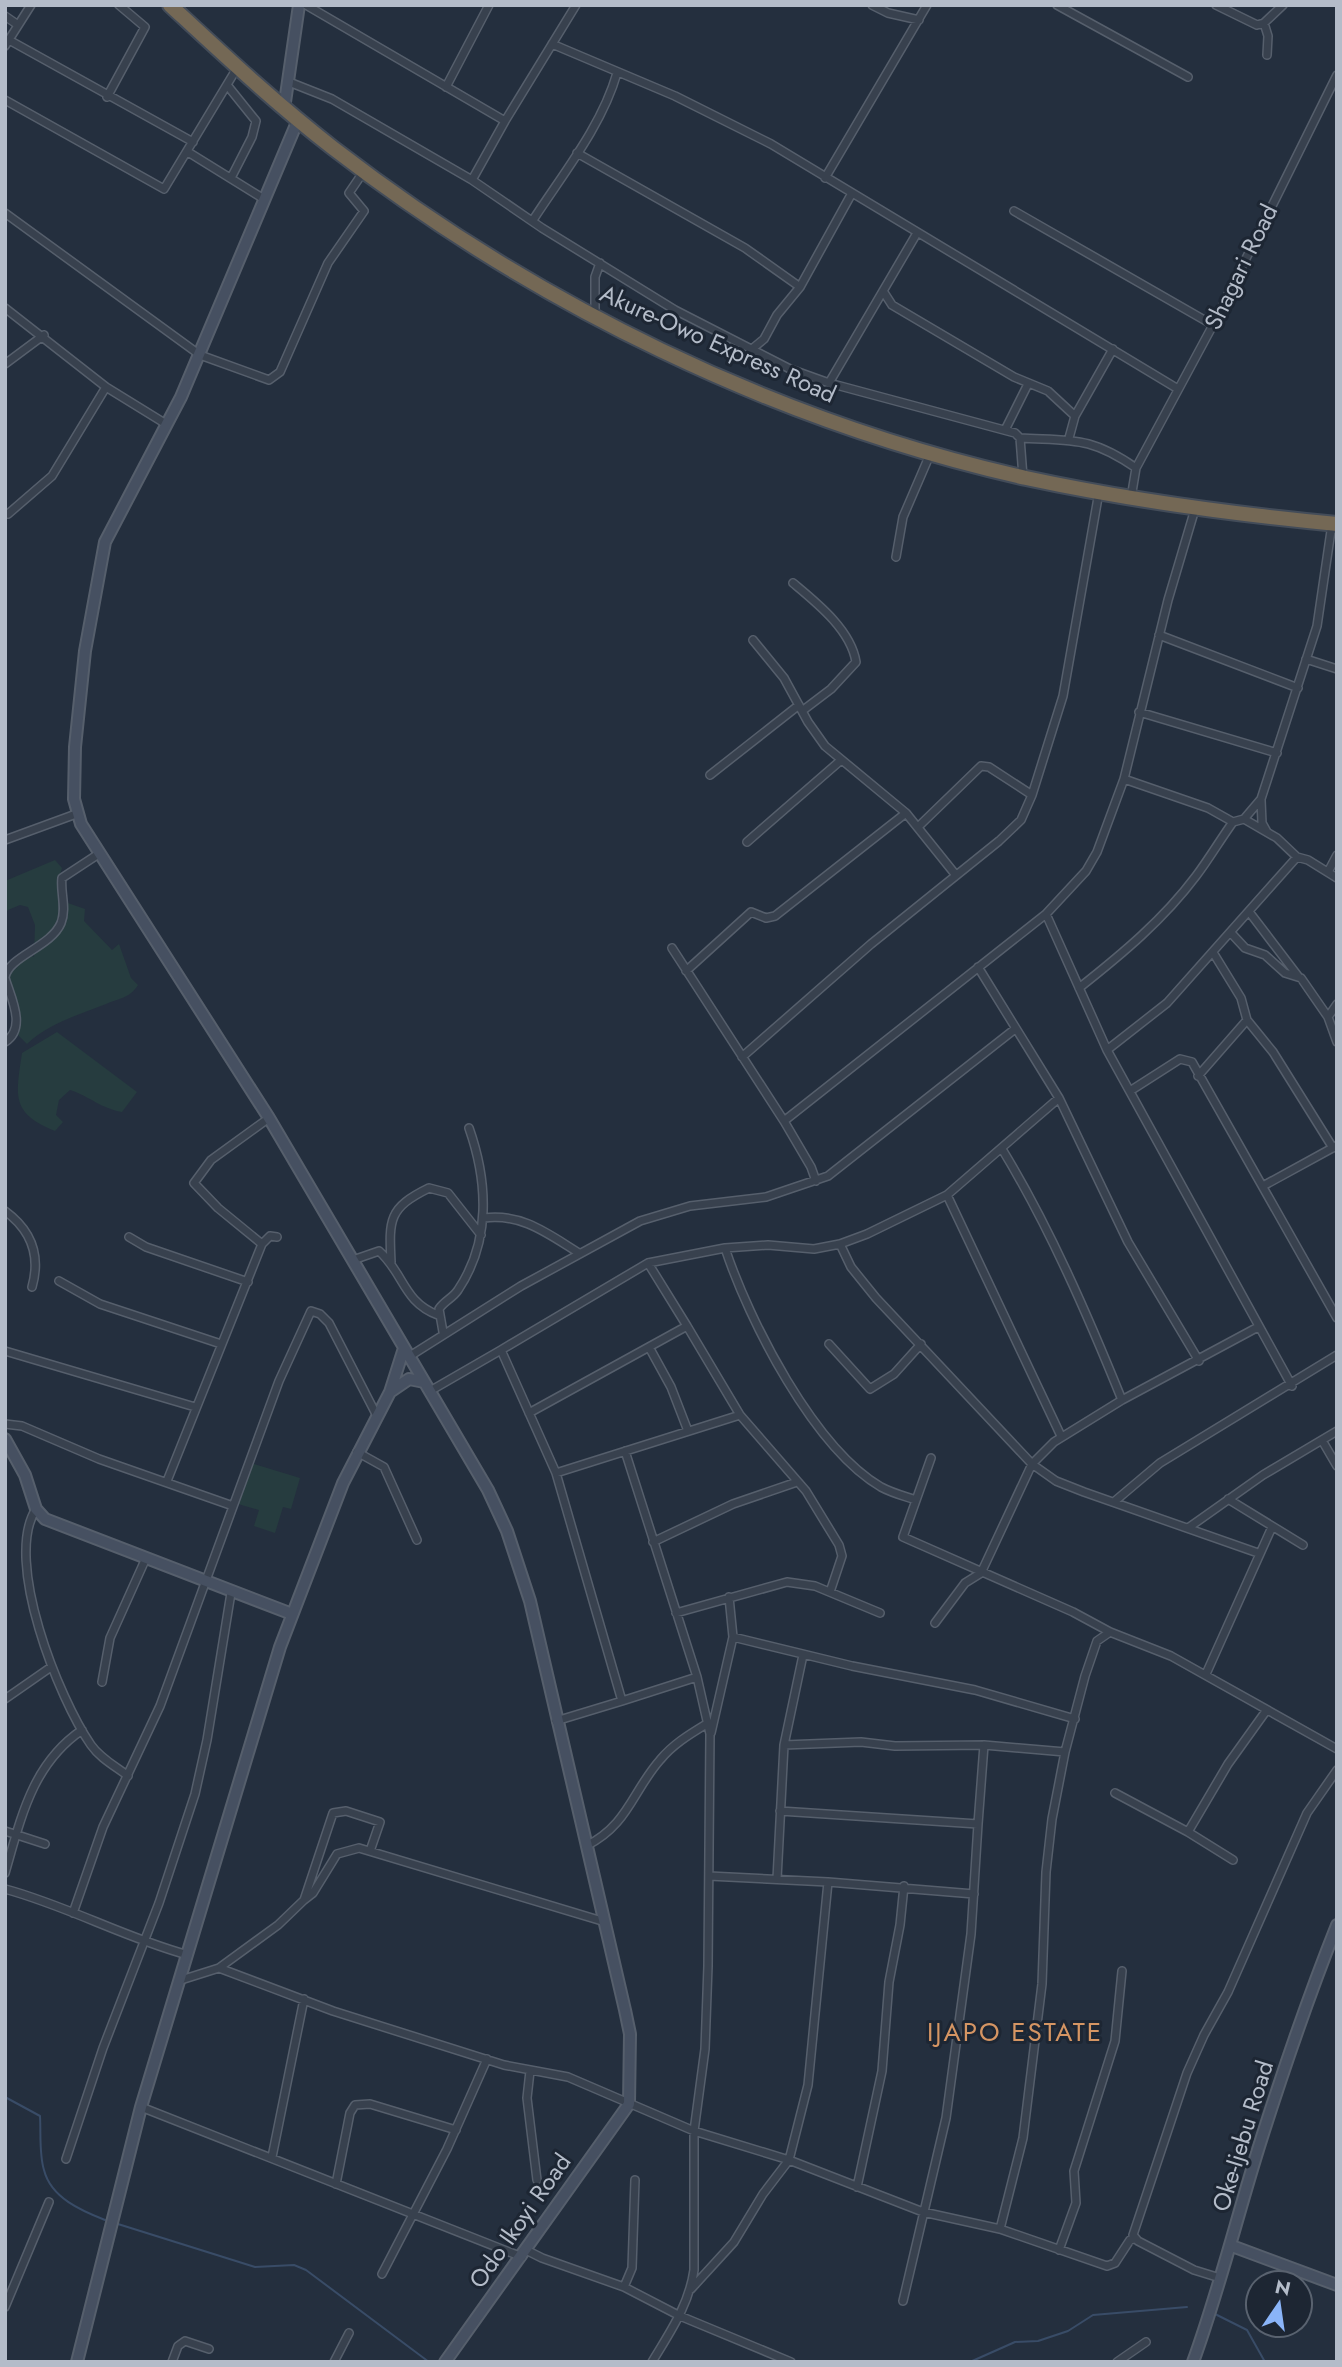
<svg xmlns="http://www.w3.org/2000/svg" width="1342" height="2367" viewBox="0 0 1342 2367" font-family="Jost,sans-serif">
<rect width="100%" height="100%" fill="#242f3e"/>
<path fill="#263c3f" d="M 55,860 L 62,868 L 59,878 L 61,913 L 65,902 L 85,909 L 84,921 L 112,950 L 119,944 L 131,978 L 138,985 C 129,999 119,998 106,1004 C 78,1015 49,1023 27,1044 L 13,1030 C 16,1009 9,993 9,972 L 17,968 L 15,957 L 26,952 L 34,957 L 35,925 L 28,907 L 20,905 L 8,910 L 5,915 L 5,881 Z
M 57,1032 L 137,1092 L 122,1112 C 100,1108 91,1097 70,1090 L 59,1100 L 56,1115 L 63,1122 L 55,1131 C 10,1113 16,1095 22,1053 Z
M 251,1463 L 300,1478 L 291,1509 L 283,1507 L 275,1533 L 254,1526 L 259,1510 L 238,1504 Z"/>
<g fill="none" stroke-linecap="round" stroke-linejoin="round">
<path stroke="#394c67" stroke-width="2" d="M 5,2097 L 40,2116 C 41,2133 39,2154 44,2170 C 51,2198 82,2211 105,2220
M 118,2224 L 255,2267 L 294,2265 L 306,2270 L 429,2362
M 1215,2314 L 1247,2330 L 1265,2362
M 970,2362 L 1015,2342 L 1038,2341 L 1068,2331 L 1093,2315 L 1187,2307"/>
<defs>
<path id="street" d="M 306,5 L 505,121
M 872,5 L 888,13 L 919,20
M 1057,5 L 1188,77
M 1216,5 L 1257,25 L 1264,23 L 1283,5
M 5,16 L 18,25
M 1264,23 L 1268,36 L 1267,55
M 9,40 L 193,142
M 552,44 L 675,96 L 771,144 L 1178,389
M 5,46 L 31,5
M 289,82 L 332,99 L 472,180 L 542,228 L 675,310 L 790,369 L 829,383 L 1015,433 L 1020,438 L 1023,477
M 227,85 L 256,121 L 252,137 L 231,178
M 446,87 L 489,5
M 107,97 L 145,27 L 119,5
M 5,100 L 164,189 L 237,68
M 188,152 L 264,199
M 577,153 L 745,248 L 800,287
M 825,178 L 927,5
M 472,180 L 505,121 L 576,5
M 1014,211 L 1213,325
M 5,213 L 200,355 L 269,380 L 280,372 L 328,263 L 364,211 L 349,193 L 364,171
M 533,220 C 562,175 602,126 617,73
M 883,291 L 892,305 L 1014,377 L 1048,391 L 1075,416 L 1113,349
M 5,308 L 106,387 L 166,424
M 595,316 L 595,277 L 600,263
M 752,349 L 764,339 L 777,315 L 800,287 L 852,193
M 5,364 L 44,335
M 829,383 L 917,233
M 1006,428 L 1028,384
M 1020,438 C 1072,441 1090,436 1136,468
M 1069,438 L 1075,416
M 1131,498 L 1136,468 L 1213,325 L 1337,75
M 8,514 L 52,476 L 106,387
M 896,557 L 903,517 L 931,452
M 793,583 C 817,603 851,630 856,662 L 831,689 L 802,711
M 1159,635 L 1298,688
M 753,640 L 784,678 L 808,722 L 825,746 L 906,813 L 955,874
M 1306,659 L 1337,669
M 1139,712 L 1277,753
M 710,775 L 799,705
M 1124,779 L 1208,808 L 1233,822 L 1244,819 L 1261,799 L 1317,626 L 1332,524
M 1261,800 L 1262,823 L 1267,832
M 1244,819 L 1277,838 L 1297,857 L 1308,860 L 1337,878
M 919,826 L 981,766 L 989,767 L 1032,795
M 5,840 L 76,814
M 747,842 L 840,761
M 1328,872 L 1337,855
M 1250,913 L 1298,976
M 1046,914 L 1107,1050 L 1292,1386
M 1232,934 L 1245,948 L 1265,955 L 1285,973 L 1301,978 L 1328,1017 L 1337,1042
M 672,948 L 784,1121 L 811,1167 L 816,1181
M 1214,954 L 1241,998 L 1247,1020 L 1273,1052 L 1333,1148
M 978,967 L 1059,1098 L 1128,1242 L 1199,1361
M 686,971 L 751,912 L 766,918 L 775,916 L 906,813
M 5,977 C 9,956 51,947 61,923 C 67,908 60,892 62,878 L 100,853
M 5,978 C 11,998 27,1028 5,1042
M 1079,988 C 1122,954 1163,920 1196,876 C 1209,859 1220,840 1233,822
M 1328,1017 L 1337,1004
M 1107,1050 L 1167,1003 L 1297,857
M 742,1057 L 871,944 L 999,841 L 1021,820 L 1032,795 L 1063,696 L 1099,492
M 1198,1076 L 1247,1020
M 1130,1091 L 1180,1059 L 1192,1062 L 1337,1318
M 784,1121 L 1046,914 L 1086,871 L 1097,852 L 1124,779 L 1168,600 L 1195,509
M 1002,1149 C 1049,1226 1088,1316 1122,1400
M 1263,1186 L 1336,1146
M 947,1195 L 1061,1436
M 5,1211 C 31,1230 41,1255 32,1287
M 484,1218 C 522,1213 548,1234 579,1253
M 129,1237 L 146,1247 L 248,1282
M 262,1244 L 218,1208 L 194,1183 L 211,1160 L 269,1118
M 840,1244 L 851,1267 L 876,1298 L 1032,1464 L 1056,1481 L 1084,1492 L 1258,1553
M 725,1248 C 749,1321 814,1448 881,1487 C 892,1493 904,1496 916,1500
M 353,1260 L 379,1251 C 404,1273 403,1302 438,1315
M 391,1262 C 389,1220 388,1208 429,1188 L 448,1193 L 481,1235
M 648,1263 L 687,1326
M 59,1281 L 100,1304 L 221,1344
M 443,1332 L 439,1309 C 444,1301 453,1298 458,1290 C 491,1241 488,1182 469,1128
M 829,1344 L 870,1389 L 894,1374 L 921,1344
M 649,1347 L 671,1387 L 688,1431
M 501,1350 L 648,1263 L 725,1248 L 768,1245 L 814,1249 L 840,1244 L 867,1234 L 947,1195 L 1059,1098
M 5,1351 L 195,1407
M 410,1356 L 521,1286 L 640,1221 L 690,1206 L 766,1197 L 828,1176 L 1015,1029
M 430,1391 L 501,1350 L 556,1473 L 622,1701 L 556,1721
M 529,1413 L 687,1326 L 740,1415
M 5,1424 L 22,1426 L 99,1459 L 233,1506
M 1323,1442 L 1337,1466
M 625,1451 L 697,1677 L 710,1734 L 708,1966 L 705,2049 L 694,2131 L 694,2270 C 689,2305 670,2332 652,2362
M 357,1452 L 384,1467 L 417,1540
M 931,1458 L 903,1537 L 1073,1612 L 1110,1632 L 1171,1656 L 1337,1749
M 556,1473 L 740,1415 L 806,1491 L 839,1545 L 842,1556 L 830,1592
M 167,1481 L 262,1244 L 270,1236 L 277,1237
M 1228,1499 L 1303,1545
M 1115,1501 L 1160,1463 L 1337,1355
M 36,1509 C 3,1560 59,1699 91,1745 C 100,1758 115,1766 128,1776
M 1188,1528 L 1263,1475 L 1337,1431
M 653,1542 L 733,1504 L 797,1482
M 676,1613 L 787,1582 L 815,1586 L 880,1613
M 935,1623 L 965,1583 L 981,1573 L 1032,1464 L 1054,1442 L 1122,1400 L 1258,1327
M 733,1637 L 852,1666 L 975,1690 L 1075,1719
M 1206,1674 L 1272,1527
M 102,1682 L 110,1638 L 146,1558
M 5,1699 L 51,1667
M 622,1701 L 697,1677
M 711,1733 L 733,1637 L 729,1597
M 784,1745 L 861,1742 L 895,1746 L 984,1745 L 1065,1752
M 1115,1793 L 1188,1832
M 780,1811 L 978,1824 L 984,1745
M 5,1831 L 45,1844
M 586,1846 C 628,1825 632,1792 660,1760 C 673,1744 690,1734 708,1723
M 1233,1860 L 1188,1832 L 1228,1764 L 1266,1711
M 5,1873 C 21,1818 32,1764 82,1730
M 709,1876 L 828,1882
M 777,1879 L 784,1745 L 803,1655
M 5,1889 C 68,1906 125,1938 188,1955
M 304,1900 L 313,1893 L 337,1854 L 359,1848 L 602,1921
M 73,1913 L 103,1827 L 160,1706 L 279,1381 L 311,1311 L 320,1314 L 329,1323 L 376,1414
M 219,1968 L 278,1925 L 304,1900 L 333,1813 L 346,1811 L 380,1822 L 370,1851
M 181,1980 L 219,1968 L 333,2011 L 504,2065 L 568,2077 L 694,2131 L 789,2160 L 923,2212 L 1000,2229 L 1107,2266 L 1115,2263 L 1130,2240 L 1134,2239
M 530,2071 L 527,2098 L 537,2180
M 141,2107 L 522,2257
M 272,2157 L 304,1999
M 66,2159 L 103,2048 L 159,1903 L 195,1794 L 207,1740 L 231,1593
M 336,2184 L 350,2113 L 355,2105 L 370,2104 L 456,2130
M 857,2187 L 882,2071 L 889,1982 L 900,1925 L 904,1886
M 1000,2229 L 1023,2138 L 1042,1984 L 1046,1872 L 1052,1819 L 1065,1752 L 1085,1676 L 1097,1641 L 1110,1632
M 526,2250 L 542,2258 L 624,2287 L 680,2316 L 791,2362
M 1059,2250 L 1076,2203 L 1074,2171 L 1115,2041 L 1122,1971
M 382,2274 L 447,2149 L 487,2059
M 1220,2278 L 1194,2270 L 1138,2241 L 1133,2235 L 1187,2073 L 1204,2035 L 1228,1992 L 1307,1813 L 1337,1770
M 624,2287 L 632,2268 L 635,2180
M 691,2289 L 734,2242 L 763,2194 L 789,2160 L 808,2085 L 828,1882 L 974,1894
M 903,2301 L 946,2118 L 971,1934 L 978,1824
M 5,2307 L 49,2202
M 172,2362 L 178,2346 L 185,2341 L 209,2349
M 334,2362 L 349,2333
M 1117,2362 L 1146,2342"/>
<path id="secondary" d="M 284,109 L 299,5
M 298,120 L 181,397 L 105,542 L 85,651 L 75,747 L 74,799 L 81,824 L 269,1118 L 488,1490 L 507,1531 L 530,1601 L 625,2010 L 630,2034 L 629,2104 L 445,2362
M 390,1392 L 409,1379 L 424,1382
M 5,1439 L 25,1475 L 36,1509 L 45,1519 L 292,1614
M 1232,2246 L 1337,2285
M 77,2362 L 141,2107 L 280,1647 L 343,1483 L 390,1392 L 404,1348
M 1193,2362 C 1220,2288 1238,2212 1262,2137 C 1285,2065 1309,1995 1337,1925"/>
<path id="highway" d="M 170,5 C 223,54 275,103 333,148 C 535,304 776,422 1026,478 C 1128,500 1232,514 1337,524"/>
</defs>
<use href="#street" stroke="#565f6c" stroke-width="10"/>
<use href="#secondary" stroke="#565f6c" stroke-width="14"/>
<use href="#highway" stroke="#434c59" stroke-width="18"/>
<use href="#street" stroke="#38414e" stroke-width="7"/>
<use href="#secondary" stroke="#465061" stroke-width="10"/>
<use href="#highway" stroke="#746855" stroke-width="14"/>
</g>
<g text-anchor="middle" stroke-width="6" stroke-linejoin="round" paint-order="stroke">
<g font-size="24" fill="#b4bcc9" stroke="#1d2633">
<text transform="translate(1241 267) rotate(-64)" y="8">Shagari Road</text>
<text transform="translate(718 344) rotate(24)" y="8">Akure-Owo Express Road</text>
<text transform="translate(1243 2136) rotate(-73)" y="8">Oke-Ijebu Road</text>
<text transform="translate(520 2221) rotate(-55)" y="8">Odo Ikoyi Road</text>
</g>
<g font-size="26" letter-spacing="2" fill="#d59563" stroke="#1d2633">
<text x="1015" y="2041">IJAPO ESTATE</text>
</g>
</g>
<rect width="1342" height="2367" fill="none" stroke="#b4bcc9" stroke-width="14"/>
<g transform="translate(1279 2304) rotate(13)"><circle r="33" fill="#1d2633" stroke="#59626f" stroke-width="2"/>
<path d="M0-5L12 26L0 18L-12 26Z" fill="#8ab4f8"/>
<text y="-10" font-size="19" font-weight="bold" text-anchor="middle" fill="#b4bcc9">N</text>
</g>
</svg>
